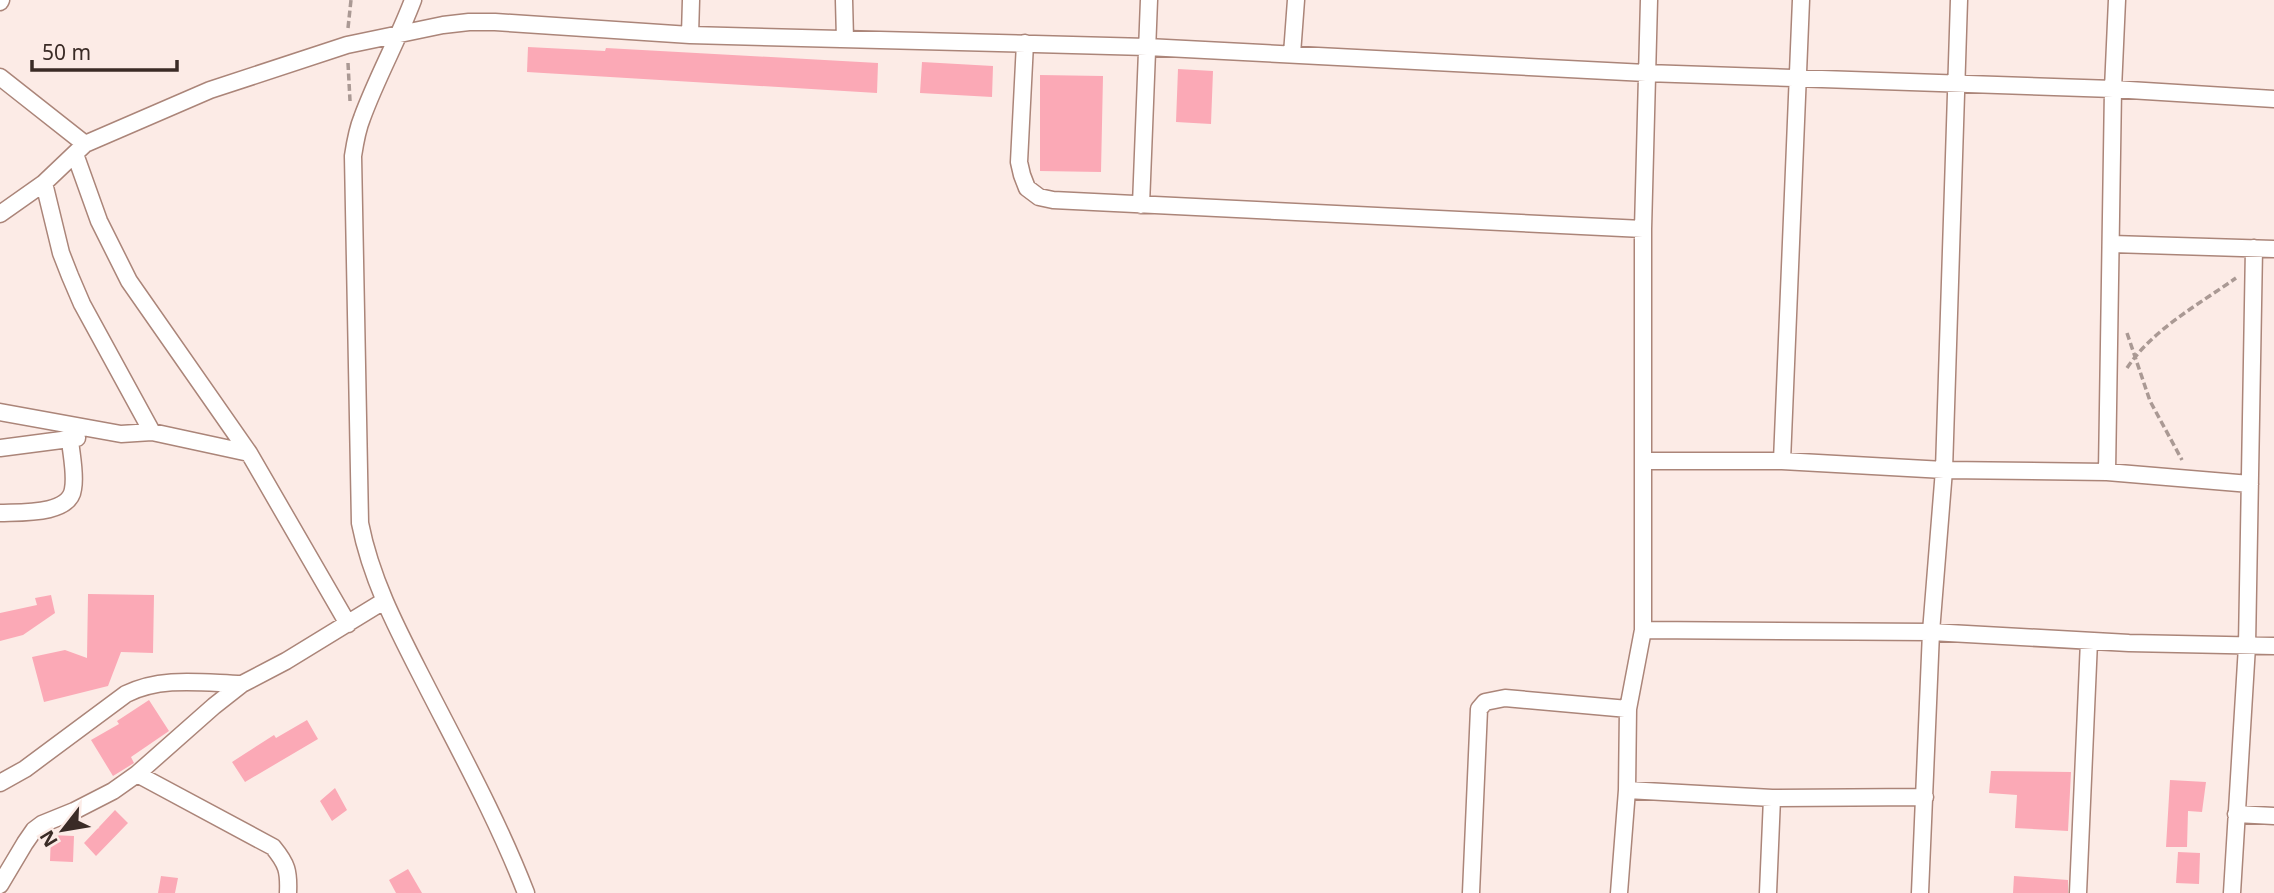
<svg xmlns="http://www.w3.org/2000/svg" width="2274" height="893" viewBox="0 0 2274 893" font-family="'Noto Sans',sans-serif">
<rect width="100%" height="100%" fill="#fcebe6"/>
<path fill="#fba9b6" d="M 528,47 L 605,51 L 606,48 L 878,63 L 877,93 L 527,72 Z
M 922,62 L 993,66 L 992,97 L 920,93 Z
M 1178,69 L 1213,71 L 1211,124 L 1176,122 Z
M 1040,75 L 1103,76 L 1101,172 L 1040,171 Z
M 88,594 L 154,595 L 153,653 L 121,652 L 108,686 L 44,702 L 32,657 L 65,650 L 87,658 Z
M 51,595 L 55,613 L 23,635 L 0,641 L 0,613 L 37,605 L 35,598 Z
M 149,700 L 169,731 L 131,757 L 134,763 L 113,776 L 91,740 L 119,724 L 117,721 Z
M 307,720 L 318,739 L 245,782 L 232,762 L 274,735 L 276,738 Z
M 1991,771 L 2071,772 L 2068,831 L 2015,828 L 2017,795 L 1989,793 Z
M 2170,780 L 2206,782 L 2202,812 L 2188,811 L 2187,847 L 2166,847 Z
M 335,788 L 347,810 L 332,821 L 320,801 Z
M 115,810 L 128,823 L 96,856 L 84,843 Z
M 51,835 L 74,836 L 73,862 L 50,861 Z
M 2178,852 L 2200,853 L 2199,884 L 2176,883 Z
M 408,869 L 422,893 L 396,893 L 389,880 Z
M 161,876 L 178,878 L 175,893 L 158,893 Z
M 2014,876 L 2068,880 L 2068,893 L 2013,893 Z"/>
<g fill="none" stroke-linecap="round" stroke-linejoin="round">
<defs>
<path id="minor" d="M 413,0 C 398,40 377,77 362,118 C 357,130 355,143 353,156 L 360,523 C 372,584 401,636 429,691 C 463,757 499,823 526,893
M 844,0 L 845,39
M 0,2 L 1,0
M 690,35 L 691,0
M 1025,43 L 1019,162 L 1022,175 L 1027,188 L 1039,197 L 1053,200 L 1643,229
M 1292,54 L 1296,0
M 0,77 L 85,144
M 75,154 L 99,221 L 129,281 L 249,453 L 348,624
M 1141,205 L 1149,0
M 0,214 L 44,183
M 2112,244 L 2274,249
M 0,412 L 121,434 L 152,432 L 249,453
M 152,432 L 82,304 L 70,276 L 61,253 L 44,183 L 85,144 L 210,90 L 347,45 L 443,25 L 469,22 L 495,22 L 690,35 L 1147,47 L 1646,73 L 2113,89 L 2274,99
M 0,448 L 77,438
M 1643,461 L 1782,461 L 1944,470 L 2107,472 L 2250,484
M 1782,461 L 1801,0
M 2107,472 L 2113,89 L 2117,0
M 0,513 C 20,512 70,515 73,489 C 76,474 71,454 70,439
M 1643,630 L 1931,632 L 2129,643 L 2274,646
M 137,774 L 273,847 C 287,864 289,871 288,893
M 0,783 L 25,769 L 126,694 C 162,676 203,683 242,684
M 1627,790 L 1772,798 L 1925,797
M 2236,814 L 2274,816
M 0,885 L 25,843 L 34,830 L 42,824 L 74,811 L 113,791 L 137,774 L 214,706 L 242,684 L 286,661 L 384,601
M 1471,893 L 1479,709 L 1485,702 L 1505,698 L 1628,709
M 1619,893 L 1627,790 L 1628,709 L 1643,630 L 1643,229 L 1649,0
M 1768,893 L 1772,798
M 1920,893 L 1931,632 L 1944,470 L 1959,0
M 2078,893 L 2089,641
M 2232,893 L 2247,646 L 2254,248"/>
</defs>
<use href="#minor" stroke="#ab8579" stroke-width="19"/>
<path stroke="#aa9994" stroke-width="3.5" stroke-dasharray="7 3.5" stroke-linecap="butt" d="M 348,28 L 351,0
M 348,63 L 350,101
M 2127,333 L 2150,401 L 2182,460
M 2127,368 C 2153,329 2198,305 2236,278"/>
<use href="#minor" stroke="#fff" stroke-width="16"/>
</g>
<g transform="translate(63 830) rotate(239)" stroke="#fcebe6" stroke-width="5" paint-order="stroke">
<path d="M0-5L12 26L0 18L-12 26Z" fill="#3a2b26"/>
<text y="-10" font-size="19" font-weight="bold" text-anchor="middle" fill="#3a2b26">N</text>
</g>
<path d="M32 60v10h145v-10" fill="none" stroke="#3a2b26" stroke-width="3.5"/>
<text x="42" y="60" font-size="21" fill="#3a2b26" stroke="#fcebe6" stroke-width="5" paint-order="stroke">50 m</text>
</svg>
